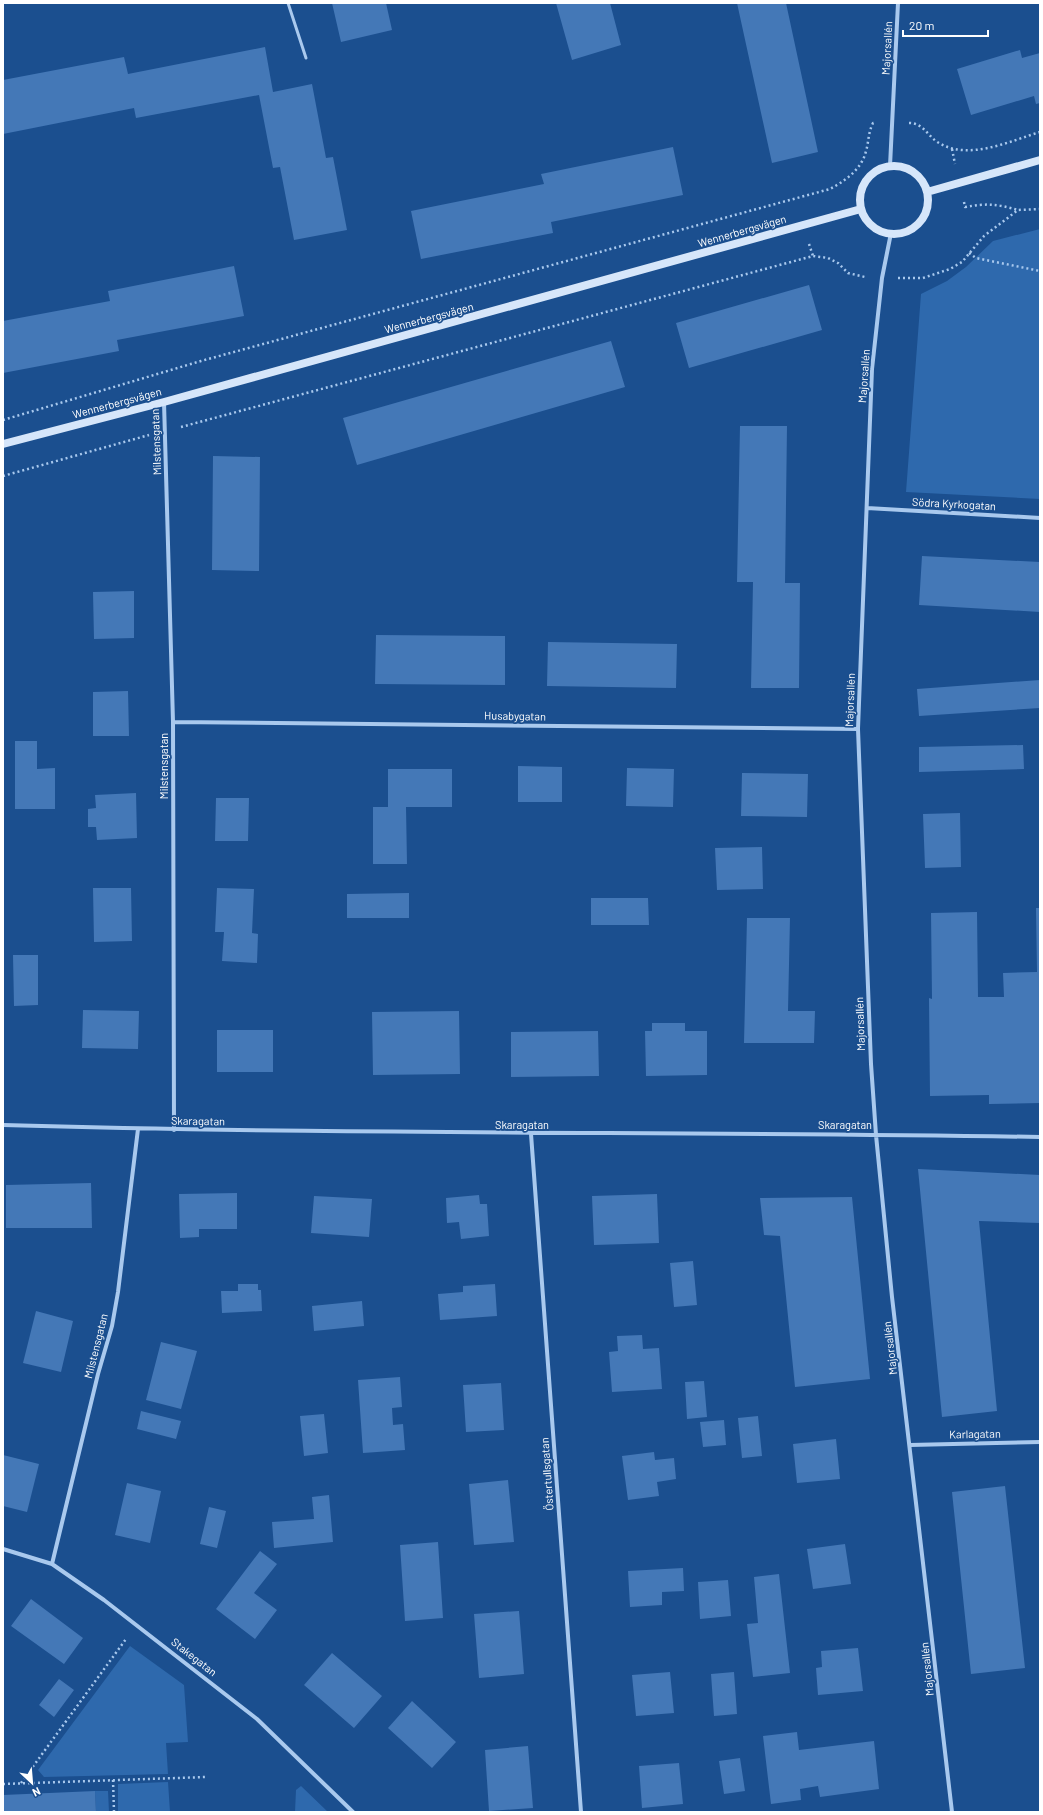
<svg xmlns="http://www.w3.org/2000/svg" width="1043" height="1815" viewBox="0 0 1043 1815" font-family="Barlow,sans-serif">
<rect width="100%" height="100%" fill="#1b4f8f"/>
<path fill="#2e69ad" d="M 1040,229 L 1040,499 L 906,492 L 921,294 L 947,281 L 966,267 L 993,241 Z
M 130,1646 L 184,1685 L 188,1742 L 166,1743 L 168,1774 L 44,1777 L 38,1770 Z
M 168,1782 L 170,1812 L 118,1812 L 118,1784 Z
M 301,1786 L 328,1812 L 295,1812 L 296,1790 Z
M 95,1791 L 108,1791 L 109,1812 L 96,1812 Z"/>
<path fill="#4478b7" d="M 332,3 L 386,3 L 392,30 L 341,42 Z
M 556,3 L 610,3 L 621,45 L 572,60 Z
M 737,3 L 786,3 L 818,152 L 772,163 Z
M 265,47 L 273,92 L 312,84 L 326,158 L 333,157 L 347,230 L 294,240 L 280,167 L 273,168 L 259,95 L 136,118 L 134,108 L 3,134 L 3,80 L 124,57 L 128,74 Z
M 1020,50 L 1022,58 L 1040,53 L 1040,103 L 1036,104 L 1034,96 L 971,115 L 957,69 Z
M 673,147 L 683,195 L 551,222 L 553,233 L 421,259 L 411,211 L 544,184 L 541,174 Z
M 234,266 L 244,316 L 117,340 L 119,351 L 3,373 L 3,321 L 110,301 L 108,291 Z
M 809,285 L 822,330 L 689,368 L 676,323 Z
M 611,341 L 625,387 L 357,465 L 343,418 Z
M 740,426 L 787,426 L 785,583 L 800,583 L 799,688 L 751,688 L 753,582 L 737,582 Z
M 213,456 L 260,457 L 259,571 L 212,570 Z
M 922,556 L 1040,562 L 1040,612 L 919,605 Z
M 134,591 L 134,638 L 94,639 L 93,592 Z
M 376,635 L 505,636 L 505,685 L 375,684 Z
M 548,642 L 677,644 L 676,688 L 547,686 Z
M 1040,680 L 1040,708 L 919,716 L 917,689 Z
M 128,691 L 129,736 L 93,736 L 93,692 Z
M 15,741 L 37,741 L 37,769 L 55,768 L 55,809 L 15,809 Z
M 1023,745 L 1024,769 L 919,772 L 919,747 Z
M 518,766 L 562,767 L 562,802 L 518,802 Z
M 627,768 L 674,769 L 673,807 L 626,806 Z
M 388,769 L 452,769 L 452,807 L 406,807 L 407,864 L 373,864 L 373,807 L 388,807 Z
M 742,773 L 808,774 L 807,817 L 741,816 Z
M 136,793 L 137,838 L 97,840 L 96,827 L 88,827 L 88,809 L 96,808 L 95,795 Z
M 216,798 L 249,798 L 248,841 L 215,841 Z
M 960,813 L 961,867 L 925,868 L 923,814 Z
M 762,847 L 763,889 L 717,890 L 715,848 Z
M 93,888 L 131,888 L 132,941 L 94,942 Z
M 217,888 L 254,889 L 252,933 L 258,934 L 257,963 L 222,961 L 224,932 L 215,932 Z
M 409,893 L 409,918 L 347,918 L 347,894 Z
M 591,898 L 648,898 L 649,925 L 591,925 Z
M 1036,908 L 1040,908 L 1040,1103 L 989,1104 L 989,1095 L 930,1096 L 929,998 L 932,999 L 931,913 L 977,912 L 978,997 L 1004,997 L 1003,973 L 1037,972 Z
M 747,918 L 790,918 L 788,1011 L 815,1011 L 814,1043 L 744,1043 Z
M 13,955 L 38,955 L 38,1005 L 14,1006 Z
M 83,1010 L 139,1011 L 138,1049 L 82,1048 Z
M 459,1011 L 460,1074 L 373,1075 L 372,1012 Z
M 652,1023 L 685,1023 L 685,1031 L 707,1031 L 707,1075 L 646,1076 L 645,1031 L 652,1031 Z
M 217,1030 L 273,1030 L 273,1072 L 217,1072 Z
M 598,1031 L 599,1076 L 511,1077 L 511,1032 Z
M 918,1169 L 1040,1175 L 1040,1223 L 979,1221 L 997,1411 L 942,1417 Z
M 91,1183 L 92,1228 L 6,1228 L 6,1185 Z
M 237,1193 L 237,1229 L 199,1229 L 199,1237 L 180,1238 L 179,1194 Z
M 657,1194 L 659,1243 L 594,1245 L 592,1196 Z
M 479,1195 L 480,1204 L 487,1204 L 489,1236 L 461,1239 L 459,1222 L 447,1223 L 446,1198 Z
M 314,1196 L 372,1199 L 369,1237 L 311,1233 Z
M 852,1197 L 870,1379 L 795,1387 L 780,1236 L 764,1235 L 760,1198 Z
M 693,1261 L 697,1305 L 674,1307 L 670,1263 Z
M 238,1284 L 258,1284 L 258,1290 L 261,1290 L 262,1311 L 222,1313 L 221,1291 L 238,1291 Z
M 495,1284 L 497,1316 L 440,1320 L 438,1294 L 463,1292 L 463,1286 Z
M 362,1301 L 364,1326 L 314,1331 L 312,1306 Z
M 36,1311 L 73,1321 L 61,1372 L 23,1363 Z
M 642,1335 L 643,1349 L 659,1348 L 662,1389 L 612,1392 L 609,1352 L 618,1351 L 617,1336 Z
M 161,1342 L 197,1351 L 181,1409 L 146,1400 Z
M 400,1377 L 402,1407 L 392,1408 L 393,1425 L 403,1424 L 405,1450 L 363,1453 L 358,1380 Z
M 704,1381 L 707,1417 L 687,1419 L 685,1382 Z
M 501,1383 L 504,1430 L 466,1432 L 463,1385 Z
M 141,1411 L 181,1421 L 176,1439 L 137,1429 Z
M 324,1414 L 328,1453 L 304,1456 L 300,1416 Z
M 758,1416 L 762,1456 L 742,1458 L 738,1418 Z
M 724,1420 L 726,1445 L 703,1447 L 700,1422 Z
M 836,1439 L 840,1479 L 797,1483 L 793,1444 Z
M 654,1452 L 655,1460 L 674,1458 L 676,1479 L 657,1482 L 659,1496 L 628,1500 L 622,1456 Z
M 3,1455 L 39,1464 L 27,1512 L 3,1506 Z
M 508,1480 L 514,1542 L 474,1545 L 469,1484 Z
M 127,1483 L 161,1491 L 150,1543 L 115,1535 Z
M 1005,1486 L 1025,1668 L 971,1674 L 952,1492 Z
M 329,1495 L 333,1542 L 274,1548 L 272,1522 L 314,1519 L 312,1497 Z
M 209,1507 L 226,1511 L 217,1548 L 200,1544 Z
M 438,1542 L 443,1618 L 405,1621 L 400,1545 Z
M 845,1544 L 851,1584 L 813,1589 L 807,1549 Z
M 260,1551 L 277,1564 L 254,1593 L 277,1610 L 255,1639 L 216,1609 Z
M 683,1568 L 684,1591 L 662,1592 L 662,1605 L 630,1607 L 628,1571 Z
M 779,1574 L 790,1673 L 753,1677 L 747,1624 L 758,1623 L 754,1577 Z
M 728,1580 L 731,1616 L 700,1619 L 698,1582 Z
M 31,1599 L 83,1638 L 64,1664 L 11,1626 Z
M 519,1611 L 524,1674 L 479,1678 L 474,1614 Z
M 858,1648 L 863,1691 L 818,1695 L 816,1668 L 822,1667 L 821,1651 Z
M 332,1653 L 382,1696 L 354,1728 L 304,1685 Z
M 670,1672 L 674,1713 L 636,1716 L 632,1675 Z
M 734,1672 L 737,1714 L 714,1716 L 711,1674 Z
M 59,1679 L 74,1690 L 54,1717 L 39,1705 Z
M 412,1701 L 456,1742 L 432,1768 L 388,1728 Z
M 797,1732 L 799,1750 L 874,1741 L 879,1789 L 820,1797 L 818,1786 L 800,1789 L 801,1800 L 771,1804 L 763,1736 Z
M 528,1746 L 533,1808 L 489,1811 L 485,1750 Z
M 740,1758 L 745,1791 L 724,1794 L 719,1761 Z
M 679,1763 L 683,1804 L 642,1808 L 639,1766 Z
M 95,1791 L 96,1812 L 3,1812 L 3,1795 Z"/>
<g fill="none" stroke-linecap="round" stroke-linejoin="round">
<path stroke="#a9c9ee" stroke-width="2.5" stroke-dasharray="2 3" stroke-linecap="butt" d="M 909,123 C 924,123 928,137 939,143 C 969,161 1010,141 1040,132
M 952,149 L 955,164
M 964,202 L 965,207 C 987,203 997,204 1018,210
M 809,244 L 813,256
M 969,253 L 976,258 L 1040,271
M 898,278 L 923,278 L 950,269 L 962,262 L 984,236 L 1018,210 L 1040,209
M 3,420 L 201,361 L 830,189 C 845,181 862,169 866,151 C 869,141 868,133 873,123 L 876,123
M 181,427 L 813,256 L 828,258 L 838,263 L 848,273 L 865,277
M 3,476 L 149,435
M 113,1780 L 114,1812
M 21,1783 L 126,1639
M 3,1784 L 206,1777"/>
<path stroke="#a9c9ee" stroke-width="3" d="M 288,3 L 306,58"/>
<path stroke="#a9c9ee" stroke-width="4" d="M 890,166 L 898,3
M 891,233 L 882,278 L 872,369 L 858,729 L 871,1064 L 876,1135 L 892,1297 L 952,1812
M 164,402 L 173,722 L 174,1130
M 867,508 L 1040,518
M 173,722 L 858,729
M 3,1125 C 349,1135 694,1131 1040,1137
M 531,1134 L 581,1812
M 910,1445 L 1040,1442
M 3,1549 L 52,1564 L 104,1600 L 257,1719 L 353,1812
M 52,1564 L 98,1374 L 112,1326 L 118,1292 L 138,1129"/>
<path stroke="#d6e6fa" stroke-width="8" d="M860 200a34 34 0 1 1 68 0a34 34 0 1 1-68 0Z
M 927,192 L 1040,160
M 3,444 L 164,402 L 861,209"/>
</g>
<g text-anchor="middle" stroke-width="3.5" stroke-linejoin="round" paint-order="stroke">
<g font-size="11" fill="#fff" stroke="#1b4f8f">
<text transform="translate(887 48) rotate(-87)" y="4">Majorsallén</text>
<text transform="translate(742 231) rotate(-16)" y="4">Wennerbergsvägen</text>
<text transform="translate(429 318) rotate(-15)" y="4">Wennerbergsvägen</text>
<text transform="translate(864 376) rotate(-86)" y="4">Majorsallén</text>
<text transform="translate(117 403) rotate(-15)" y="4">Wennerbergsvägen</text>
<text transform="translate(156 442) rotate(-92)" y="4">Milstensgatan</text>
<text transform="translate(954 504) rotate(3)" y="4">Södra Kyrkogatan</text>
<text transform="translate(850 700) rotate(-88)" y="4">Majorsallén</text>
<text transform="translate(515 716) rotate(1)" y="4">Husabygatan</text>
<text transform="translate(164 766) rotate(-90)" y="4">Milstensgatan</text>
<text transform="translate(860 1024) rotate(-92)" y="4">Majorsallén</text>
<text transform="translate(198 1121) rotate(1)" y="4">Skaragatan</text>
<text x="522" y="1129">Skaragatan</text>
<text x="845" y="1129">Skaragatan</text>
<text transform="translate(96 1346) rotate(-76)" y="4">Milstensgatan</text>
<text transform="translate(890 1348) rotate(-97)" y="4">Majorsallén</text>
<text transform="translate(975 1434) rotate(-1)" y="4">Karlagatan</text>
<text transform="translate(547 1474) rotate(-94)" y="4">Östertullsgatan</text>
<text transform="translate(194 1657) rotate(38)" y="4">Stakegatan</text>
<text transform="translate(927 1669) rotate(-96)" y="4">Majorsallén</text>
</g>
</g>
<rect width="1043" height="1815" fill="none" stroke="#ffffff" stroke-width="8"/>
<g transform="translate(32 1783) rotate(154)" stroke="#1b4f8f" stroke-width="3" paint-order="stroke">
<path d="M0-3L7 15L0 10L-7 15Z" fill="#ffffff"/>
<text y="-6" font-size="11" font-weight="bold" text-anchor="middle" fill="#ffffff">N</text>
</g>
<path d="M903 30v6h85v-6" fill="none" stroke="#ffffff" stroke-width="2"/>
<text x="909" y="30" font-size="12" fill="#ffffff" stroke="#1b4f8f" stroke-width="3" paint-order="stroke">20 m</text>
</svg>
